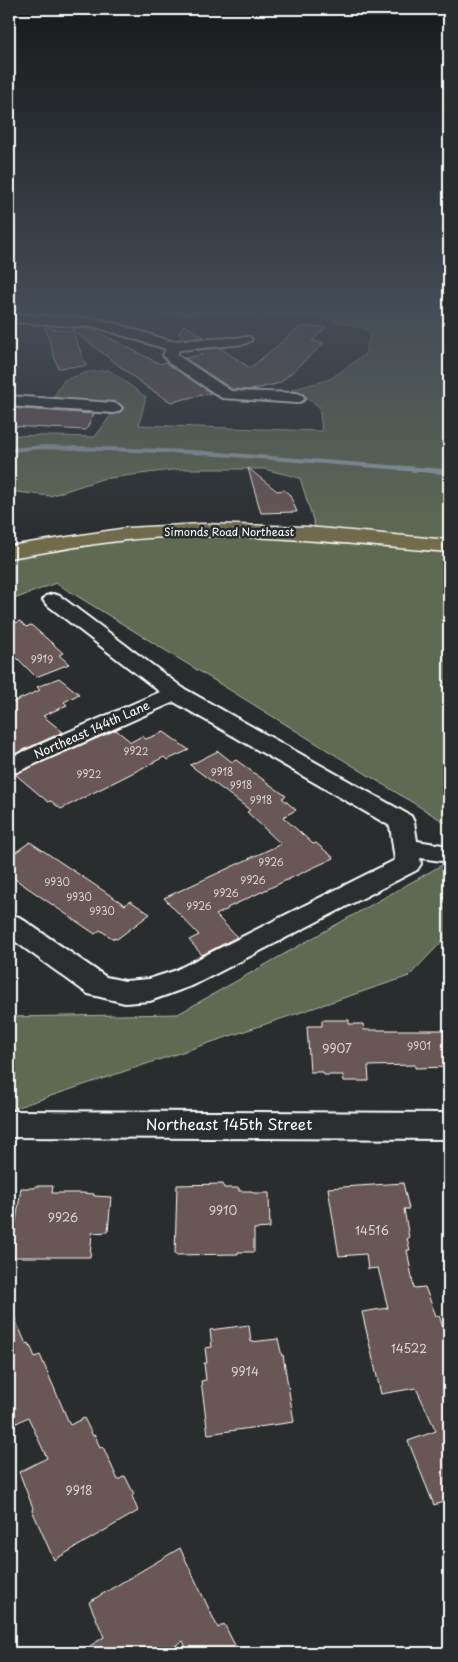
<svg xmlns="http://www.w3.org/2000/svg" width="458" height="1662" viewBox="0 0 458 1662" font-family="'Playpen Sans',sans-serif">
<rect width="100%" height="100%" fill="#2a2d2e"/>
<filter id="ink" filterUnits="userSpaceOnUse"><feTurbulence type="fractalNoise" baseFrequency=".02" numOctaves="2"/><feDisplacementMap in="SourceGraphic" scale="10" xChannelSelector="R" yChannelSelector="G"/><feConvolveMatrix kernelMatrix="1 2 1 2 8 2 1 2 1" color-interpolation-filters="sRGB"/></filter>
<g filter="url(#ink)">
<path fill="#5e6a52" stroke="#aeb4a8" d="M 158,312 L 449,312 L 449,825 L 56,583 L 9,601 L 9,552 L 98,538 L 317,533 L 300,478 L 264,469 L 179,469 L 102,479 L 50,496 L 9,491 L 9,435 L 95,437 L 116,408 L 50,403 L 64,380 L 88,372 L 109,370 L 146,397 L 139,425 L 322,431 L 319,406 L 291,390 L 330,379 L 365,354 L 371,331 L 323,317 L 210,313 L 161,316 Z
M 449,861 L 449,934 L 409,976 L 9,1110 L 9,1017 L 178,1014 Z"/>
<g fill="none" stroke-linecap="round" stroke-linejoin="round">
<path stroke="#95a4ac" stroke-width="4" d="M 9,450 L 44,447 L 192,452 L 416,469"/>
<path stroke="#95a4ac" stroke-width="5" d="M 400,468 L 449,472"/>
</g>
<path fill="#695756" stroke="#fff" d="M 184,325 L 204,337 L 184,338 L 178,333 Z
M 45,327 L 73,332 L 86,366 L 58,368 Z
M 300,327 L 326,327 L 312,341 L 324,343 L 280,383 L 252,390 L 232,389 L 185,358 L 202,355 L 197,350 L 220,348 L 250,368 Z
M 70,328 L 92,329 L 160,364 L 166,362 L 211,393 L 171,402 L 148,388 Z
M 9,408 L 94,414 L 86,430 L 9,426 Z
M 248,468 L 277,491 L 284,490 L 290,495 L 297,512 L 261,513 Z
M 20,621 L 26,627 L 31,625 L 54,645 L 63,653 L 59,655 L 69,664 L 36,677 L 9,650 L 9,626 Z
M 59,678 L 79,694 L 64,702 L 67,705 L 43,716 L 63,732 L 10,756 L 9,704 L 40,690 L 37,687 Z
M 116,730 L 131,742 L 142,736 L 146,739 L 164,732 L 189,750 L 167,760 L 164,757 L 61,809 L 51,801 L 48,802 L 15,774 Z
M 218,751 L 232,762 L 236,760 L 286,796 L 282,798 L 296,810 L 283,817 L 313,844 L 316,843 L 334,858 L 227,908 L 228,909 L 216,915 L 237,937 L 202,955 L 189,940 L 199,935 L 164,898 L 281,844 L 247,812 L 250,810 L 190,765 Z
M 30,842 L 125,905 L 130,901 L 150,914 L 117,939 L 112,938 L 100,930 L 95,934 L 9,875 L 9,857 Z
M 322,1020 L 349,1020 L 349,1024 L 363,1024 L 364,1030 L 449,1030 L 449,1067 L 415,1068 L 415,1065 L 368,1066 L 369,1081 L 344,1081 L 343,1075 L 324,1075 L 323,1072 L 310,1072 L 307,1026 L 322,1026 Z
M 403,1183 L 409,1209 L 404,1209 L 409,1238 L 407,1238 L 410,1250 L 407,1250 L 414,1288 L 425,1287 L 436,1316 L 439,1315 L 444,1331 L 449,1330 L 449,1500 L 434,1505 L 408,1441 L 436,1431 L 416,1388 L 381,1394 L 362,1312 L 388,1308 L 378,1268 L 368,1269 L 366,1254 L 339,1256 L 328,1188 Z
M 223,1184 L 224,1188 L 239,1188 L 239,1191 L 252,1191 L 253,1193 L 269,1193 L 270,1228 L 254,1229 L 254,1252 L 238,1252 L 238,1254 L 175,1255 L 177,1185 Z
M 35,1186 L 53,1186 L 52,1193 L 82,1193 L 94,1194 L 94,1196 L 111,1197 L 108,1232 L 92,1233 L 90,1257 L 11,1257 L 21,1188 L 35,1188 Z
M 9,1305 L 26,1344 L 29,1343 L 35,1357 L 40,1355 L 70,1425 L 84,1418 L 93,1436 L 95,1435 L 100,1448 L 103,1447 L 118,1480 L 125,1476 L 134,1494 L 132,1496 L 138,1511 L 54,1560 L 32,1510 L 33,1508 L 19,1472 L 47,1458 L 28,1417 L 9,1427 Z
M 249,1325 L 251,1342 L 278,1339 L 282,1356 L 283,1355 L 294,1422 L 208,1434 L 201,1381 L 206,1380 L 204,1363 L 207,1363 L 205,1348 L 212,1347 L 210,1330 Z
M 180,1548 L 218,1628 L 224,1624 L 239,1653 L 188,1653 L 183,1641 L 163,1653 L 79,1653 L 104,1637 L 89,1602 Z"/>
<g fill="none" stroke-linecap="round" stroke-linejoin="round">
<defs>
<path id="minor" d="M 9,314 L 96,319 L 117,324 L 170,341 L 250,337 L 252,340 L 245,344 L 179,350 L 177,355 L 231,391 L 297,393 L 302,395 L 305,398 L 302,401 L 297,403 L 222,398 L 169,363 L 163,355 L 166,349 L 96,327 L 9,322 Z
M 9,396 L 114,403 L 119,405 L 122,408 L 119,411 L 114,413 L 9,406 Z
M 53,594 L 60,596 L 183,688 L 411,816 L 414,822 L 417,841 L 449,846 L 449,862 L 420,858 L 421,864 L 417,870 L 194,985 L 150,1001 L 125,1003 L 88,994 L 9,937 L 9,914 L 19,917 L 106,977 L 125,981 L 149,979 L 174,971 L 395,860 L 390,826 L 174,702 L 17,772 L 9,774 L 9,758 L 160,692 L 46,604 L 43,600 L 46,596 Z
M 9,1111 L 449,1113 L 449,1139 L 9,1137 Z"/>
<path id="major" d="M 202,524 L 308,527 L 449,540 L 449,552 C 355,545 261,533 166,537 C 113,539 61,550 9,558 L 9,546 L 127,528 Z"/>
</defs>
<use href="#minor" stroke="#fff" stroke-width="4"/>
<use href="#major" stroke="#fff" stroke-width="3"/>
<use href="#minor" fill="#2a2d2e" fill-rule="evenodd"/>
<use href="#major" fill="#726c4b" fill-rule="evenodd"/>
</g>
</g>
<linearGradient id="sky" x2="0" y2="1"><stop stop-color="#171919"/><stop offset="0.57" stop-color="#444c57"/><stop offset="1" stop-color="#444c57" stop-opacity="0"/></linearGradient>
<rect width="458" height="545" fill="url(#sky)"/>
<g text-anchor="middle" stroke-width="5" stroke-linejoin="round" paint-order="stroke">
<g font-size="10" fill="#dad5d5">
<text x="42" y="663">9919</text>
<text x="136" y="755">9922</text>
<text x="222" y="776">9918</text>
<text x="89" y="778">9922</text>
<text x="241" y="789">9918</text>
<text x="261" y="804">9918</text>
<text x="271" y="866">9926</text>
<text x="253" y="884">9926</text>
<text x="57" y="886">9930</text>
<text x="226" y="897">9926</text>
<text x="79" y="901">9930</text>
<text x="199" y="910">9926</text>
<text x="102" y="915">9930</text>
<text x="419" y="1050">9901</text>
</g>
<g font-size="11" fill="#fff" stroke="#2a2d2e">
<text x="229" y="536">Simonds Road Northeast</text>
</g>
<g font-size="12" fill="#fff" stroke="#2a2d2e">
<text transform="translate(92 730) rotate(-24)" y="4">Northeast 144th Lane</text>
</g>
<g font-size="12" fill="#dad5d5">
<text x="337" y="1053">9907</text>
<text x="223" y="1215">9910</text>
<text x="63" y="1222">9926</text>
<text x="372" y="1235">14516</text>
<text x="409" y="1353">14522</text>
<text x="245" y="1376">9914</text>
<text x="79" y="1495">9918</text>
</g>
<g font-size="15" fill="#fff" stroke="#2a2d2e">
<text x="229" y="1130">Northeast 145th Street</text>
</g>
</g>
<rect width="458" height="1662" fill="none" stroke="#2a2d2e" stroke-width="30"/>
<rect x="15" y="15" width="428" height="1632" fill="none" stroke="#fff" stroke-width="2" filter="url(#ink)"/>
</svg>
